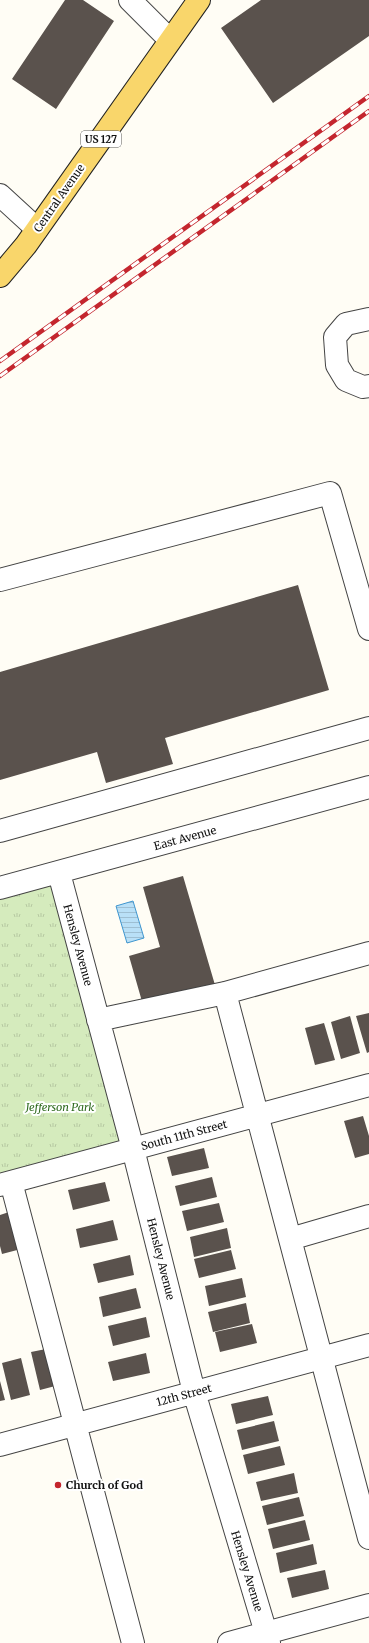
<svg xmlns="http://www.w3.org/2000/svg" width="369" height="1643" viewBox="0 0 369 1643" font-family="Merriweather,serif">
<defs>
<pattern id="park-tufts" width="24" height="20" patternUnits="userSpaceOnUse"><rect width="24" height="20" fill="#d5ebbd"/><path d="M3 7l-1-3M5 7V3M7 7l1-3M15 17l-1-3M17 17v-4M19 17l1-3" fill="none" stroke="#b6c8a1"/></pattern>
<pattern id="water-rules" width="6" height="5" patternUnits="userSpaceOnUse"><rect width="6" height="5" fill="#b9e0f7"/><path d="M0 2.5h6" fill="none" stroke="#9ebfd3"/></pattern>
</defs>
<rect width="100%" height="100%" fill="#fffdf5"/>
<path fill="url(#park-tufts)" d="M 59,873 L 133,1149 L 3,1184 L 0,1172 L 0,888 Z"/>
<path fill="url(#water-rules)" stroke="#3f96cf" d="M 133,901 L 144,938 L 127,943 L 116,906 Z"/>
<path fill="#5a524d" d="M 65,0 L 83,0 L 114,21 L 56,109 L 12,79 Z
M 261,0 L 369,0 L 369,36 L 273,103 L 221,28 Z
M 298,585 L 329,690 L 165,738 L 173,764 L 106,783 L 97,752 L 0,780 L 0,672 Z
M 183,876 L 215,985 L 143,1005 L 129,956 L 160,947 L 143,887 Z
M 369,1013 L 369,1052 L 367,1053 L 356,1016 Z
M 350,1016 L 360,1053 L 341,1059 L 331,1022 Z
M 324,1023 L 335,1060 L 315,1065 L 305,1028 Z
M 363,1116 L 369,1136 L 369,1154 L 355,1158 L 344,1121 Z
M 204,1148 L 209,1168 L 172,1176 L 167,1157 Z
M 212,1177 L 217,1197 L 180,1206 L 175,1186 Z
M 105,1182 L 110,1201 L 73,1210 L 68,1190 Z
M 219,1203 L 224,1222 L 187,1231 L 182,1211 Z
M 12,1211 L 21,1249 L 2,1254 L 0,1246 L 0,1215 Z
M 113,1220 L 118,1240 L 80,1248 L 76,1229 Z
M 227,1228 L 231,1248 L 194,1257 L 190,1237 Z
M 231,1250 L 236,1269 L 199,1278 L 194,1259 Z
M 130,1255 L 134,1275 L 98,1283 L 93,1264 Z
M 242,1278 L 246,1297 L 209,1306 L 205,1286 Z
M 136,1288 L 141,1308 L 103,1317 L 99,1297 Z
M 246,1303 L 250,1323 L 213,1332 L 208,1312 Z
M 146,1317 L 150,1337 L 113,1346 L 108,1326 Z
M 252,1324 L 257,1343 L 220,1352 L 215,1332 Z
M 51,1348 L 59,1385 L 40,1390 L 31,1352 Z
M 146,1353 L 150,1373 L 113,1381 L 108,1362 Z
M 21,1358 L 30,1395 L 11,1400 L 2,1363 Z
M 0,1381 L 5,1400 L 0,1401 Z
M 268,1396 L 273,1415 L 236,1424 L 231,1404 Z
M 274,1421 L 279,1441 L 242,1450 L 237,1430 Z
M 280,1446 L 285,1465 L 248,1474 L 243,1455 Z
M 294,1473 L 298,1493 L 261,1501 L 256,1482 Z
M 299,1497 L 304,1516 L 267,1525 L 262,1506 Z
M 305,1520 L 310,1540 L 273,1549 L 268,1529 Z
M 313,1544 L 317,1564 L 280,1573 L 276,1553 Z
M 325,1570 L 329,1589 L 292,1598 L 287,1578 Z"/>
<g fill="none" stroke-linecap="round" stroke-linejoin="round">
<defs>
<path id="minor" d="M 130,0 L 170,40
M 0,195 L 37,229
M 369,319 L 346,324 L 335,337 L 337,365 L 346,380 L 363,387 L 369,386
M 0,580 L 330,493 L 369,629
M 0,831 L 369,728
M 59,873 L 133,1149 L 194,1392 L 269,1643
M 0,888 L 369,787
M 225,993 L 369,1538
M 98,1020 L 225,993 L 369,953
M 11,1182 L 133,1643
M 0,1185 L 369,1085
M 290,1239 L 369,1216
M 0,1445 L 369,1345
M 229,1643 L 369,1605"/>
<path id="major" d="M 0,276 L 26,245 L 199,0"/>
</defs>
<use href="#minor" stroke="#444" stroke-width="24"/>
<use href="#major" stroke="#222" stroke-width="24"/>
<use href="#minor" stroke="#fff" stroke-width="22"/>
<use href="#major" stroke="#f9d66b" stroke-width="22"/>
<defs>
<path id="rail" d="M 0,361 L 369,96
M 0,376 L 369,111"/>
</defs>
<use href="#rail" stroke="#c4262e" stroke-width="4.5"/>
<use href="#rail" stroke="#fff" stroke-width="3" stroke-dasharray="9" stroke-linecap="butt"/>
</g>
<circle fill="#c4262e" stroke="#fff" stroke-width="1.5" cx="58" cy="1485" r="4"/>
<g text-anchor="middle" stroke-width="4" stroke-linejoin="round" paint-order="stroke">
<rect fill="#fff" stroke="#585858" stroke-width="1" x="81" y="131" width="40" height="16" rx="3"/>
<g font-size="10" font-weight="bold" fill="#111">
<text x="101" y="143">US 127</text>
</g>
<g font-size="11" fill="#111" stroke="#fff">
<text transform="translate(59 198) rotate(-55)" y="4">Central Avenue</text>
<text transform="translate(185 838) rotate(-15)" y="4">East Avenue</text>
<text transform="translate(78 945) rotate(75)" y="4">Hensley Avenue</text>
<text transform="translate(184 1135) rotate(-15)" y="4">South 11th Street</text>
<text transform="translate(161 1259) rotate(76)" y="4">Hensley Avenue</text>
<text transform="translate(184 1395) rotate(-15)" y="4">12th Street</text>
<text transform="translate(247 1571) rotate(73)" y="4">Hensley Avenue</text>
</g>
<g font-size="11" font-style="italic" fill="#2f6b1f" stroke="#fff">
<text x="60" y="1111">Jefferson Park</text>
</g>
<g font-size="11" font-weight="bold" fill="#111" stroke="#fff" text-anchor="start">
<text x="66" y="1489">Church of God</text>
</g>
</g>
</svg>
